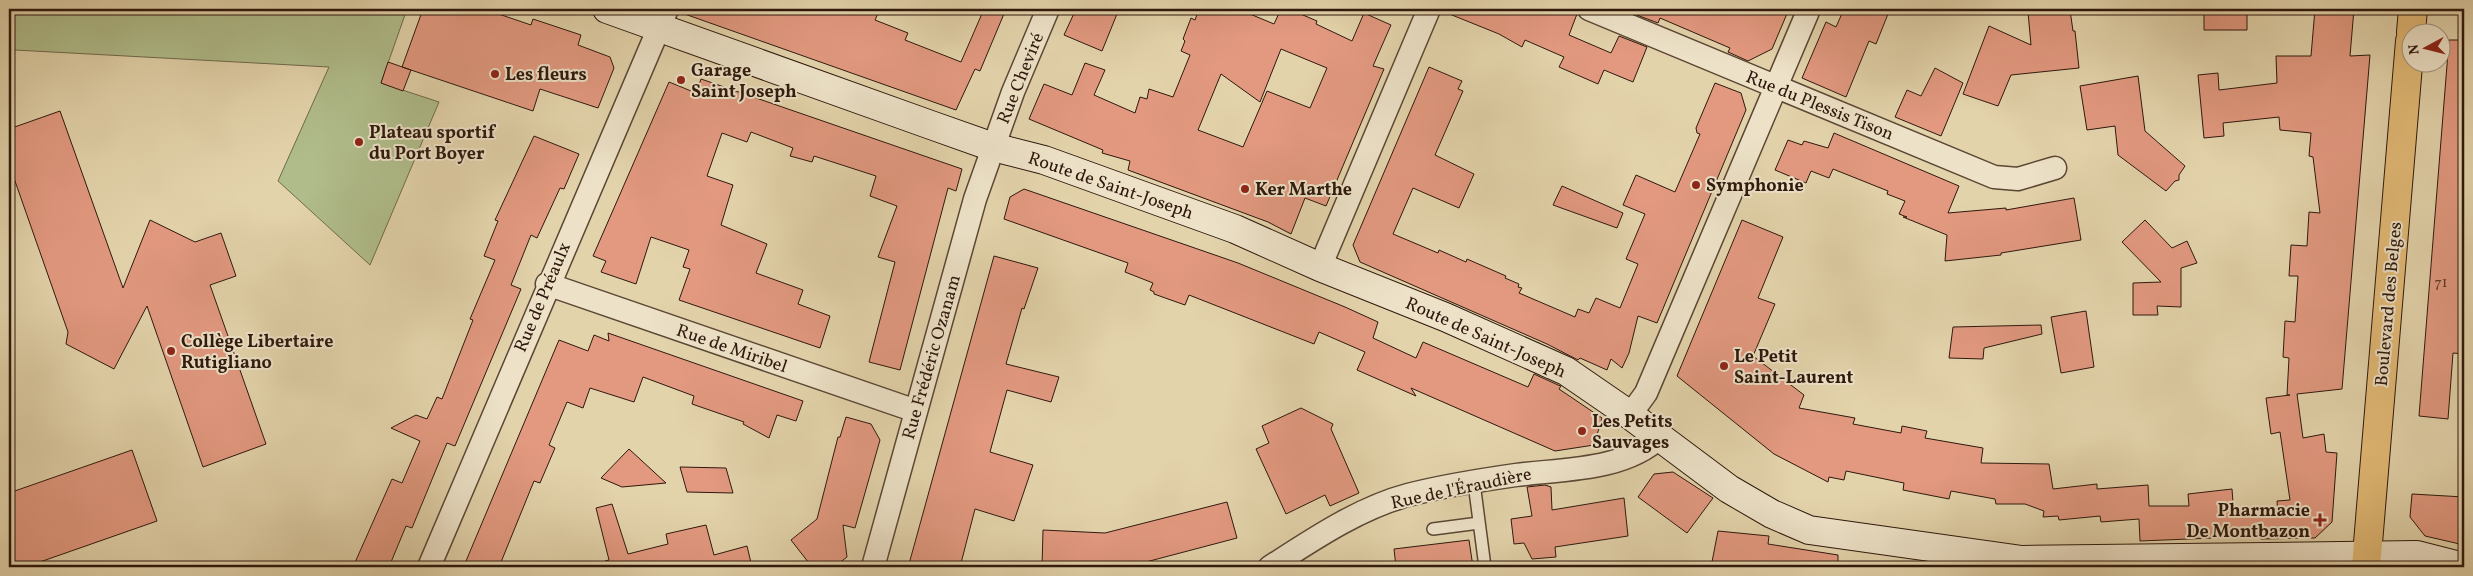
<svg xmlns="http://www.w3.org/2000/svg" width="2473" height="576" viewBox="0 0 2473 576" font-family="Vollkorn,serif">
<rect width="100%" height="100%" fill="#e3d3ab"/>
<filter id="stains"><feTurbulence type="fractalNoise" baseFrequency=".004" numOctaves="4"/><feColorMatrix values="0 0 0 0 .2 0 0 0 0 .09 0 0 0 0 .02 0 0 0 .5 -.17"/></filter>
<radialGradient id="worn" r=".72"><stop offset=".6" stop-color="#630" stop-opacity="0"/><stop offset="1" stop-color="#630" stop-opacity=".3"/></radialGradient>
<path fill="#b0bd8b" stroke="#6f6a4c" d="M 9,9 L 407,9 L 381,83 L 439,102 L 370,265 L 278,181 L 329,67 L 15,50 L 9,52 Z"/>
<path fill="#e29980" stroke="#2e180d" fill-rule="evenodd" d="M 423,9 L 484,9 L 531,25 L 533,19 L 581,35 L 578,45 L 610,57 L 614,68 L 598,108 L 540,89 L 533,111 L 402,67 Z
M 680,9 L 880,9 L 875,20 L 908,33 L 905,40 L 961,62 L 984,9 L 1006,9 L 980,71 L 975,69 L 956,110 L 679,12 Z
M 1076,9 L 1119,9 L 1102,51 L 1064,35 Z
M 1199,9 L 1238,9 L 1274,24 L 1281,9 L 1289,9 L 1317,21 L 1316,24 L 1352,41 L 1364,13 L 1391,25 L 1373,66 L 1384,69 L 1326,206 L 1305,198 L 1291,234 L 1268,222 L 1128,170 L 1130,161 L 1102,153 L 1103,150 L 1029,119 L 1044,84 L 1072,95 L 1085,63 L 1105,70 L 1094,95 L 1135,113 L 1140,97 L 1147,99 L 1149,89 L 1173,97 L 1190,55 L 1181,51 L 1185,41 L 1183,39 L 1191,18 L 1195,20 ZM 1281,49 L 1327,68 L 1310,108 L 1267,91 L 1243,147 L 1198,130 L 1221,74 L 1260,102 Z
M 1442,9 L 1576,9 L 1577,14 L 1569,35 L 1611,53 L 1619,36 L 1647,47 L 1633,82 L 1604,70 L 1598,84 L 1559,67 L 1564,57 L 1525,40 L 1522,47 L 1499,34 L 1442,11 Z
M 1631,9 L 1789,9 L 1772,49 L 1748,61 L 1728,52 L 1730,48 L 1660,18 L 1658,23 L 1629,12 Z
M 1844,9 L 1890,9 L 1876,44 L 1869,41 L 1846,97 L 1802,78 L 1826,22 L 1836,27 Z
M 2059,9 L 2059,11 L 2070,10 L 2073,31 L 2075,31 L 2079,68 L 2011,75 L 1998,106 L 1963,94 L 1989,26 L 2031,45 L 2028,12 Z
M 2204,9 L 2247,9 L 2247,30 L 2204,30 Z
M 2315,9 L 2354,9 L 2350,56 L 2370,55 L 2342,389 L 2297,394 L 2303,438 L 2324,434 L 2326,452 L 2337,453 L 2332,522 L 2315,538 L 2261,539 L 2261,536 L 2140,541 L 2139,519 L 2101,522 L 2100,516 L 2059,520 L 2058,516 L 2043,517 L 2044,511 L 2025,504 L 1996,504 L 1995,499 L 1951,491 L 1949,499 L 1903,490 L 1904,483 L 1846,471 L 1844,480 L 1829,477 L 1828,482 L 1774,454 L 1677,376 L 1742,220 L 1783,237 L 1758,298 L 1775,304 L 1753,356 L 1804,395 L 1799,408 L 1855,418 L 1853,424 L 1901,433 L 1902,426 L 1927,431 L 1925,438 L 1983,448 L 1981,463 L 2049,464 L 2053,489 L 2097,484 L 2097,489 L 2148,485 L 2149,506 L 2189,506 L 2188,494 L 2232,489 L 2234,516 L 2278,515 L 2277,501 L 2290,500 L 2280,432 L 2271,434 L 2266,398 L 2290,395 L 2287,395 L 2289,358 L 2283,357 L 2285,321 L 2295,322 L 2298,276 L 2289,276 L 2291,245 L 2307,246 L 2309,212 L 2320,213 L 2313,157 L 2309,156 L 2311,133 L 2280,130 L 2279,117 L 2223,123 L 2224,136 L 2204,138 L 2198,75 L 2218,73 L 2219,90 L 2277,83 L 2276,56 L 2311,56 Z
M 2449,40 L 2464,40 L 2464,354 L 2453,353 L 2448,419 L 2419,416 Z
M 388,62 L 411,70 L 403,91 L 381,83 Z
M 1429,67 L 1462,81 L 1458,89 L 1463,91 L 1435,155 L 1474,174 L 1459,208 L 1413,188 L 1393,234 L 1438,253 L 1439,250 L 1466,262 L 1467,259 L 1506,276 L 1505,278 L 1519,284 L 1518,287 L 1522,288 L 1519,293 L 1575,317 L 1578,309 L 1589,313 L 1596,298 L 1620,308 L 1638,264 L 1626,259 L 1645,214 L 1623,205 L 1636,175 L 1675,192 L 1700,134 L 1697,133 L 1696,128 L 1715,83 L 1741,93 L 1746,110 L 1657,323 L 1638,316 L 1629,353 L 1622,368 L 1611,359 L 1607,370 L 1580,358 L 1578,360 L 1547,344 L 1360,262 L 1353,245 Z
M 1935,68 L 1963,83 L 1941,136 L 1895,117 L 1907,90 L 1921,96 Z
M 2138,76 L 2145,131 L 2185,166 L 2179,175 L 2179,180 L 2175,181 L 2166,191 L 2118,155 L 2115,126 L 2087,130 L 2080,86 Z
M 701,79 L 962,169 L 956,191 L 948,188 L 900,370 L 869,362 L 895,262 L 878,257 L 897,206 L 870,196 L 876,176 L 814,156 L 812,162 L 790,156 L 793,148 L 751,132 L 747,142 L 722,133 L 707,176 L 733,185 L 721,225 L 767,244 L 756,273 L 803,290 L 798,304 L 830,316 L 820,348 L 679,300 L 690,269 L 683,267 L 689,250 L 651,237 L 636,284 L 601,272 L 606,261 L 593,256 L 669,82 L 696,93 Z
M 60,111 L 123,288 L 150,220 L 195,242 L 221,233 L 236,276 L 210,285 L 266,444 L 203,467 L 147,306 L 114,369 L 66,344 L 68,332 L 9,164 L 9,129 Z
M 1834,133 L 1959,186 L 1948,213 L 2006,208 L 2006,210 L 2074,198 L 2081,240 L 2001,253 L 2001,255 L 1945,261 L 1947,235 L 1903,217 L 1907,217 L 1899,214 L 1905,201 L 1887,194 L 1888,191 L 1833,169 L 1829,178 L 1811,171 L 1806,183 L 1775,170 L 1788,140 L 1802,145 L 1804,141 L 1828,148 Z
M 534,136 L 579,154 L 564,189 L 560,188 L 537,238 L 531,235 L 511,285 L 521,289 L 455,446 L 447,443 L 412,528 L 406,526 L 389,567 L 353,567 L 392,479 L 402,483 L 420,441 L 391,428 L 416,415 L 427,419 L 437,397 L 442,399 L 473,320 L 470,319 L 495,260 L 484,256 L 498,221 L 495,220 Z
M 1562,186 L 1623,213 L 1617,228 L 1553,205 Z
M 1024,189 L 1238,263 L 1345,307 L 1378,322 L 1373,338 L 1416,358 L 1423,342 L 1528,387 L 1534,374 L 1558,385 L 1561,386 L 1559,389 L 1602,418 L 1594,445 L 1555,451 L 1411,388 L 1416,396 L 1357,370 L 1365,352 L 1319,332 L 1314,344 L 1189,295 L 1185,305 L 1154,294 L 1154,292 L 1150,290 L 1153,283 L 1125,272 L 1128,263 L 1004,219 L 1010,197 Z
M 2145,220 L 2172,248 L 2187,241 L 2197,263 L 2181,268 L 2181,307 L 2157,306 L 2158,315 L 2133,315 L 2133,283 L 2161,282 L 2122,242 Z
M 994,256 L 1038,268 L 1024,309 L 1022,308 L 1006,364 L 1059,377 L 1051,402 L 1007,390 L 990,452 L 1033,465 L 1014,521 L 975,509 L 960,567 L 920,567 L 909,564 Z
M 2086,311 L 2094,367 L 2061,373 L 2051,317 Z
M 2041,325 L 2042,334 L 1984,348 L 1983,359 L 1949,358 L 1953,327 Z
M 608,333 L 803,401 L 796,421 L 777,415 L 769,438 L 743,424 L 744,422 L 692,404 L 694,396 L 643,377 L 634,402 L 590,388 L 583,408 L 567,402 L 549,445 L 555,448 L 540,483 L 534,481 L 499,567 L 479,567 L 466,561 L 559,340 L 588,351 L 594,335 L 609,341 Z
M 1301,408 L 1333,424 L 1331,429 L 1359,493 L 1330,506 L 1325,495 L 1286,514 L 1256,449 L 1269,443 L 1262,426 Z
M 846,417 L 871,424 L 880,440 L 855,528 L 843,525 L 847,557 L 834,567 L 812,567 L 791,540 L 817,519 L 838,437 L 840,437 Z
M 629,449 L 666,483 L 622,487 L 601,478 Z
M 132,450 L 157,521 L 37,563 L 38,567 L 9,567 L 9,493 Z
M 680,467 L 726,468 L 733,493 L 687,492 Z
M 1673,472 L 1713,498 L 1687,533 L 1638,497 L 1654,474 Z
M 1545,485 L 1551,487 L 1552,510 L 1624,498 L 1628,536 L 1555,547 L 1556,557 L 1532,559 L 1524,543 L 1514,544 L 1511,519 L 1532,516 L 1527,487 Z
M 2412,494 L 2464,497 L 2464,545 L 2425,536 L 2410,517 Z
M 1227,502 L 1237,538 L 1127,567 L 1042,567 L 1043,530 L 1105,533 Z
M 612,504 L 628,554 L 668,544 L 666,534 L 706,525 L 714,555 L 747,546 L 752,567 L 606,567 L 605,561 L 609,560 L 596,508 Z
M 1718,531 L 1769,536 L 1768,544 L 1838,555 L 1838,567 L 1711,567 Z
M 1469,540 L 1473,567 L 1396,567 L 1394,549 Z"/>
<g fill="none" stroke-linecap="round" stroke-linejoin="round">
<defs>
<path id="lane" d="M 1474,483 L 1485,567
M 1433,529 L 1479,523"/>
<path id="street" d="M 1589,9 L 1994,177 L 2018,179 L 2055,168
M 1320,267 L 1429,9
M 547,284 L 916,411
M 1630,415 L 1646,393 L 1809,9
M 429,567 L 667,9
M 873,567 L 975,199 L 1013,92 L 1048,9
M 1270,567 C 1312,540 1359,508 1408,495 C 1443,486 1481,480 1516,475 C 1563,469 1624,471 1660,437"/>
<path id="secondary" d="M 607,9 L 928,124 L 993,147 L 1044,160 L 1235,229 L 1320,267 L 1445,317 L 1566,371 L 1630,415 L 1729,489 L 1772,514 L 1809,530 L 2022,560 L 2417,555 L 2464,567"/>
<path id="primary" d="M 2411,32 L 2413,9
M 2366,567 L 2410,41"/>
</defs>
<use href="#lane" stroke="#5b4734" stroke-width="14"/>
<use href="#street" stroke="#5b4734" stroke-width="25"/>
<use href="#secondary" stroke="#2e180d" stroke-width="30"/>
<use href="#primary" stroke="#2e180d" stroke-width="30"/>
<use href="#lane" stroke="#ede2c8" stroke-width="11"/>
<use href="#street" stroke="#ede2c8" stroke-width="22"/>
<use href="#secondary" stroke="#ede2c8" stroke-width="28"/>
<use href="#primary" stroke="#e2ba76" stroke-width="28"/>
</g>
<g fill="#8f2418" stroke="#ede2c8" stroke-width="2">
<circle cx="495" cy="74" r="5"/>
<circle cx="681" cy="80" r="5"/>
<circle cx="359" cy="142" r="5"/>
<circle cx="1696" cy="185" r="5"/>
<circle cx="1245" cy="189" r="5"/>
<circle cx="171" cy="351" r="5"/>
<circle cx="1724" cy="366" r="5"/>
<circle cx="1582" cy="431" r="5"/>
<path d="M2317.5 512.5h5v5h5v5h-5v5h-5v-5h-5v-5h5z"/>
</g>
<g text-anchor="middle" stroke-width="4" stroke-linejoin="round" paint-order="stroke">
<g font-size="15" fill="#5b382a">
<text x="2441" y="287">71</text>
</g>
<g font-size="18" font-weight="bold" fill="#2e180d" stroke="#ede2c8" text-anchor="start">
<text x="691" y="76">Garage<tspan x="691" dy="21">Saint Joseph</tspan></text>
<text x="505" y="80">Les fleurs</text>
<text x="369" y="138">Plateau sportif<tspan x="369" dy="21">du Port Boyer</tspan></text>
<text x="1706" y="191">Symphonie</text>
<text x="1255" y="195">Ker Marthe</text>
<text x="181" y="347">Collège Libertaire<tspan x="181" dy="21">Rutigliano</tspan></text>
<text x="1734" y="362">Le Petit<tspan x="1734" dy="21">Saint-Laurent</tspan></text>
<text x="1592" y="427">Les Petits<tspan x="1592" dy="21">Sauvages</tspan></text>
<text x="2310" y="516" text-anchor="end">Pharmacie<tspan x="2310" dy="21">De Montbazon</tspan></text>
</g>
<g font-size="18" fill="#2e180d" stroke="#ede2c8">
<text transform="translate(1020 78) rotate(-68)" y="6">Rue Cheviré</text>
<text transform="translate(1820 105) rotate(22)" y="6">Rue du Plessis Tison</text>
<text transform="translate(1111 185) rotate(19)" y="6">Route de Saint-Joseph</text>
<text transform="translate(542 297) rotate(-67)" y="6">Rue de Préaulx</text>
<text transform="translate(2388 304) rotate(-85)" y="6">Boulevard des Belges</text>
<text transform="translate(1486 337) rotate(24)" y="6">Route de Saint-Joseph</text>
<text transform="translate(732 348) rotate(19)" y="6">Rue de Miribel</text>
<text transform="translate(931 357) rotate(-74)" y="6">Rue Frédéric Ozanam</text>
<text transform="translate(1461 488) rotate(-12)" y="6">Rue de l'Éraudière</text>
</g>
</g>
<rect width="2473" height="576" fill="none" stroke="#e3d3ab" stroke-width="30"/>
<rect x="10" y="10" width="2453" height="556" fill="none" stroke="#2e180d" stroke-width="2.5"/>
<rect x="15" y="15" width="2443" height="546" fill="none" stroke="#2e180d"/>
<g transform="translate(2426 48) rotate(263)"><circle r="24" fill="#ede2c8" stroke="#a1917d"/>
<path d="M0-4L9 19L0 12L-9 19Z" fill="#8f2418"/>
<text y="-8" font-size="14" font-weight="bold" text-anchor="middle" fill="#2e180d">N</text>
</g>
<rect width="100%" height="100%" filter="url(#stains)"/>
<rect width="100%" height="100%" fill="url(#worn)"/>
</svg>
